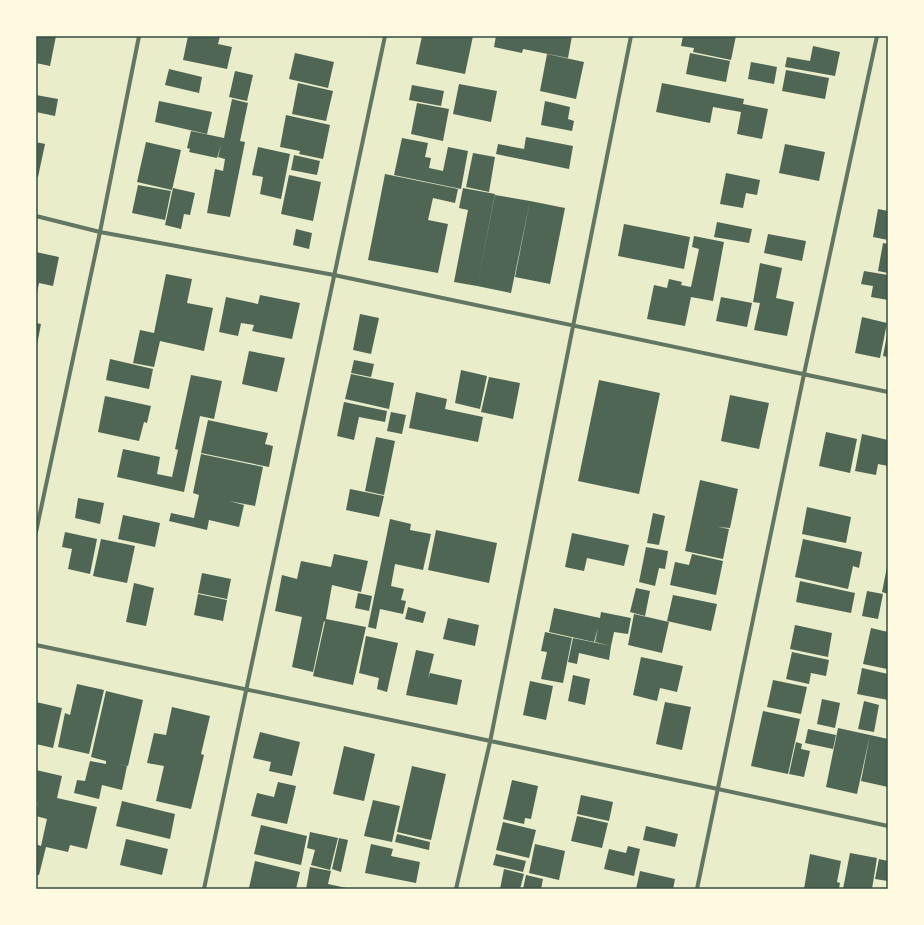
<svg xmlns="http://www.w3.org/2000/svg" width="924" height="925" viewBox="0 0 924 925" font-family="'Exo 2',sans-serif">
<rect width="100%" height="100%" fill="#e9edc9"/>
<path fill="#4f6655" d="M 36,36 L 56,36 L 50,66 L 36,63 Z
M 188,36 L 220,36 L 218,44 L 232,47 L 227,69 L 183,60 Z
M 422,36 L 473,36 L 465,74 L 416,64 Z
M 496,36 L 572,36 L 568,58 L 523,49 L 522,53 L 494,47 Z
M 683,36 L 736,36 L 731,60 L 693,52 L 694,48 L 681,46 Z
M 813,46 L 840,52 L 835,76 L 785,67 L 787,57 L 810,61 Z
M 295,53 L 334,62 L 328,88 L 289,79 Z
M 690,53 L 730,61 L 726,82 L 686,74 Z
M 547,54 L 584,62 L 576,99 L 540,91 Z
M 751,62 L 777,67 L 774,84 L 748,79 Z
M 169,69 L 202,77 L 199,93 L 165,85 Z
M 786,70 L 829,78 L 825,99 L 782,91 Z
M 235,71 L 253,75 L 247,101 L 229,97 Z
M 298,83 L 333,91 L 326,121 L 292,114 Z
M 662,83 L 744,99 L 743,104 L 768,109 L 762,139 L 737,134 L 741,112 L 713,107 L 710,123 L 656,112 Z
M 459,84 L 497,91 L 491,122 L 453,114 Z
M 412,85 L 444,91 L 441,106 L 409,100 Z
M 36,95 L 58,99 L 55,116 L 36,112 Z
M 232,99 L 248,103 L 240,141 L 245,142 L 230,217 L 207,213 L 215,169 L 223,171 L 225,159 L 218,157 L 221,145 L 217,158 L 189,152 L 190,149 L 187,148 L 191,131 L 224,138 Z
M 159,101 L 212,112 L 207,134 L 155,122 Z
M 545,101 L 570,107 L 568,119 L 574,121 L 572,131 L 541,125 Z
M 417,103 L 449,109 L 443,141 L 411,134 Z
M 286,115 L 330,125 L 323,159 L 299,154 L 300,151 L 280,147 Z
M 526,137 L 573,146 L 569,169 L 496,154 L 498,144 L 524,149 Z
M 402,138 L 428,143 L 425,157 L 431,158 L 429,168 L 443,171 L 448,147 L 468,151 L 461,189 L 394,175 Z
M 36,142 L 45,144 L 38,177 L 36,177 Z
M 146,142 L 181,150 L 172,190 L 137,182 Z
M 785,144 L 825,152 L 819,181 L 779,173 Z
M 258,147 L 290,154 L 281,199 L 260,194 L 263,177 L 252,175 Z
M 473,153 L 495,157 L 489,192 L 466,187 Z
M 294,155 L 320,161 L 317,175 L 291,170 Z
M 726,173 L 760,180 L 757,195 L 746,193 L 743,208 L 720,204 Z
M 385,174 L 458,189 L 455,203 L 433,198 L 428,220 L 448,224 L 438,273 L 368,260 Z
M 289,175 L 321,182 L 313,221 L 281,214 Z
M 138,185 L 171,191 L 165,220 L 132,213 Z
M 173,188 L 195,193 L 190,215 L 184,214 L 181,229 L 165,225 Z
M 463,188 L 495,194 L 477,286 L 454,282 L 468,210 L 459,208 Z
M 495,195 L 530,201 L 511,293 L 477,286 Z
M 530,201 L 565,208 L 550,284 L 515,277 Z
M 878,209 L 888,211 L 888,240 L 873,237 Z
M 717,222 L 752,229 L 749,243 L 714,237 Z
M 624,224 L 690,237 L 684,269 L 618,256 Z
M 296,229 L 312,233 L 309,249 L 293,245 Z
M 768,234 L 806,241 L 802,261 L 764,253 Z
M 694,236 L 724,242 L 713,301 L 691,297 L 685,326 L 647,319 L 654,285 L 667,288 L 669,279 L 682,282 L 681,285 L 691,287 L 699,249 L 692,247 Z
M 883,243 L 888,244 L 888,273 L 878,271 Z
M 36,252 L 59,257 L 53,286 L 39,283 L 37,293 Z
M 760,263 L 782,268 L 776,298 L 794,302 L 787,336 L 754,330 L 760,303 L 753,302 Z
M 864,271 L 888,275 L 888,300 L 871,297 L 873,286 L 861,284 Z
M 166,274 L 192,279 L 187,303 L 213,308 L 204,351 L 160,341 L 154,367 L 133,363 L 140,330 L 154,333 Z
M 260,295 L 300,303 L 292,339 L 252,331 L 254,325 L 241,323 L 238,336 L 219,332 L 226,297 L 258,304 Z
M 721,297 L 752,303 L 747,327 L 716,321 Z
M 360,314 L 379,318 L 371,354 L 353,350 Z
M 862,317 L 887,323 L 880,358 L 855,353 Z
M 36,323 L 41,324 L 37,345 L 36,345 Z
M 887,335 L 888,335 L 888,357 L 883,356 Z
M 249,351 L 285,358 L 277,392 L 242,384 Z
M 110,359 L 153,369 L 149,389 L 106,380 Z
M 354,360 L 374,364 L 371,377 L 351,373 Z
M 461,370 L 487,376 L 480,409 L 455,403 Z
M 351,374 L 394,383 L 389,409 L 345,399 Z
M 191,375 L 222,381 L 214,419 L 200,416 L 184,492 L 117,477 L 123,449 L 160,457 L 157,474 L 172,477 L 178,450 L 175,449 Z
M 489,377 L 520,383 L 513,419 L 481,412 Z
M 599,380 L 660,393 L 639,494 L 578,481 Z
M 416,392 L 447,399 L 445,409 L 483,417 L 478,442 L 409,428 Z
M 730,395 L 769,403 L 759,449 L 721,441 Z
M 105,396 L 151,406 L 147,423 L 144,422 L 139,441 L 98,432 Z
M 344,402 L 387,411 L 385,422 L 359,417 L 354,440 L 337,436 Z
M 391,412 L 406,415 L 402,434 L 387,431 Z
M 208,420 L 268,433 L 265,444 L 273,446 L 269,467 L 201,453 Z
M 826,432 L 857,439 L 850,473 L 819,466 Z
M 862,434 L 888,440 L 888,466 L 878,464 L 876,475 L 855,471 Z
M 376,437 L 395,441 L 384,495 L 365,491 Z
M 201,454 L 263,467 L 255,506 L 229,501 L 244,505 L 239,527 L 209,520 L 207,530 L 169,521 L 171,513 L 194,518 L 199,495 L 193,493 Z
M 700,480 L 738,489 L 730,528 L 718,527 L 729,529 L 723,559 L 685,551 Z
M 350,489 L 384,496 L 379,517 L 346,510 Z
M 78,498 L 104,503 L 100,524 L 75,518 Z
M 807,507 L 851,517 L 846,543 L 802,534 Z
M 653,513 L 665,516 L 659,545 L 647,543 Z
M 123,515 L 160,523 L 155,547 L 118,539 Z
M 390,519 L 411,524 L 410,530 L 431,534 L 423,570 L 395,564 L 391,586 L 404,589 L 401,600 L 406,601 L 403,614 L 380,609 L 376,629 L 368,627 Z
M 436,530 L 497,543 L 489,583 L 428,570 Z
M 65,532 L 97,539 L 90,574 L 68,569 L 72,549 L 62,547 Z
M 572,533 L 629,545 L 624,566 L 587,558 L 584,571 L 565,567 Z
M 101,539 L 135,546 L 127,583 L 93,576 Z
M 803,539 L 862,552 L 859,568 L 853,566 L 848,589 L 795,577 Z
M 646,547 L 668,551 L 665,569 L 659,568 L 655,586 L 639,582 Z
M 334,554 L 368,561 L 361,592 L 332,585 L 326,619 L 366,627 L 353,685 L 313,676 L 325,622 L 324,621 L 313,672 L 292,667 L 302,617 L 275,611 L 282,575 L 297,579 L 301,561 L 331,567 Z
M 692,554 L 723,561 L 716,595 L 670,585 L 675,562 L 689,565 Z
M 887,567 L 888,567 L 888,594 L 882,592 Z
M 202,573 L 231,579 L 227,599 L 198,593 Z
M 800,581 L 855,593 L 851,613 L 796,602 Z
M 134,583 L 154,588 L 146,626 L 126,622 Z
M 636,588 L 650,591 L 645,616 L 630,612 Z
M 867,591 L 883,594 L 878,619 L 862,616 Z
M 358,593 L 372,596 L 369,611 L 355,608 Z
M 198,594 L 227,600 L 223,621 L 194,615 Z
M 673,595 L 717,604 L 711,631 L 667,621 Z
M 408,607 L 426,612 L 423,623 L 405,619 Z
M 554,608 L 600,618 L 601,612 L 631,618 L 628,634 L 614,632 L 611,646 L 595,642 L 598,628 L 594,642 L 549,632 Z
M 634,614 L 669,622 L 662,653 L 628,645 Z
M 448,618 L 479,625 L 475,646 L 443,639 Z
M 795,625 L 832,633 L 828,657 L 790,649 Z
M 871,628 L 888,632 L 887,669 L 863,664 Z
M 545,632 L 572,638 L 563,683 L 541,679 L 547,652 L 541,651 Z
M 366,636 L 398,643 L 387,692 L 377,689 L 379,678 L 359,673 Z
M 573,638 L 611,646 L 609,660 L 579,653 L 577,664 L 568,662 Z
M 416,650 L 434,654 L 428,679 L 430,673 L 462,680 L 457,705 L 406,695 Z
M 792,652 L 829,660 L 826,676 L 811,673 L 809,684 L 786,679 Z
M 641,657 L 683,666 L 677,692 L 660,688 L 657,701 L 633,695 Z
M 862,668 L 888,674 L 888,700 L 857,694 Z
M 573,675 L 590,679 L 585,705 L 568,701 Z
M 773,680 L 807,687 L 801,714 L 767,707 Z
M 530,681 L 553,686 L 546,720 L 523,715 Z
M 77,684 L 104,690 L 89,754 L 58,747 L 65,713 L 70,715 Z
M 106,691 L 143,700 L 128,766 L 117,764 L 127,766 L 122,790 L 102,785 L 99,799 L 74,793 L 77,780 L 85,781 L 90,761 L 106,764 L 106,761 L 91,757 Z
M 822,699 L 840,703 L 835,728 L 817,724 Z
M 864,701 L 879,705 L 874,732 L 858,729 Z
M 36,702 L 62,708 L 53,748 L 36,744 Z
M 665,702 L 691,707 L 682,750 L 656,744 Z
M 172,707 L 210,716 L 201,754 L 204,755 L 191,809 L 156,801 L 164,766 L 147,763 L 154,733 L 166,735 Z
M 763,711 L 800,719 L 788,774 L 751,766 Z
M 838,728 L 870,735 L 857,794 L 826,787 Z
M 808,729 L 836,735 L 833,749 L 805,743 Z
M 260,732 L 300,742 L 292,776 L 269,771 L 271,762 L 253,758 Z
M 870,735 L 888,739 L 888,787 L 861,781 Z
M 796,742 L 802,744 L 801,749 L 810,751 L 804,777 L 789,774 Z
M 344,746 L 375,754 L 364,801 L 333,794 Z
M 412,766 L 446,774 L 431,840 L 397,832 Z
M 36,770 L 62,776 L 57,798 L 97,807 L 87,849 L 70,845 L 68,852 L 46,847 L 39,875 L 36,875 L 36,844 L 41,846 L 47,819 L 36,816 L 38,802 L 36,802 Z
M 512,780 L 538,786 L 531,819 L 525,818 L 524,824 L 503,819 Z
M 278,782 L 296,786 L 287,824 L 251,816 L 257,793 L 274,797 Z
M 581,795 L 613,802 L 609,821 L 577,814 Z
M 373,800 L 400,806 L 392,842 L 364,836 Z
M 122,801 L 175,814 L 170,839 L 116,826 Z
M 577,816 L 608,823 L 602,848 L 571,841 Z
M 503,822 L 536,830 L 529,858 L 496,850 Z
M 261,825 L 307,836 L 301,865 L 254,854 Z
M 646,826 L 678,834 L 675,847 L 643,840 Z
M 310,832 L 338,838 L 330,870 L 311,865 L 315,850 L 307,848 Z
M 397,834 L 430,842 L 429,850 L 395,842 Z
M 339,838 L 348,840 L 341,872 L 332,869 Z
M 126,839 L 168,849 L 162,875 L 120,865 Z
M 371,844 L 393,849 L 391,856 L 420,862 L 416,883 L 365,873 Z
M 535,844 L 565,851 L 559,880 L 529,873 Z
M 628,846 L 640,849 L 634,876 L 604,869 L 609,849 L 626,853 Z
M 850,853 L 877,858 L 872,889 L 843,889 Z
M 496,854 L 526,861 L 523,872 L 493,865 Z
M 810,854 L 841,861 L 837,882 L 840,883 L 839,889 L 804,889 Z
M 879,859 L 888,861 L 888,881 L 875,879 Z
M 255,861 L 300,872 L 296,889 L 249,888 Z
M 310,867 L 331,871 L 328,884 L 351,889 L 306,889 Z
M 504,869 L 524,874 L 520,889 L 500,889 Z
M 640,871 L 675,879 L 673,889 L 636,889 Z
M 526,875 L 543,879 L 541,889 L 523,889 Z"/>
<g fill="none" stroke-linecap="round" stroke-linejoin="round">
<path stroke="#617663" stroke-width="4" d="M 36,216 L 100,232 L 334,275 L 888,392
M 36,532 L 100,232 L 139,36
M 36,645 L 718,789 L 888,826
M 204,889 L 385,36
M 456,889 L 490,742 L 631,36
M 697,889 L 804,374 L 877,36"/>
</g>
<rect width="924" height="925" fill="none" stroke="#fefae0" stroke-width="74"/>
<rect x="37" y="37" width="850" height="851" fill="none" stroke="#344e41" stroke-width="1.5"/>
</svg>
